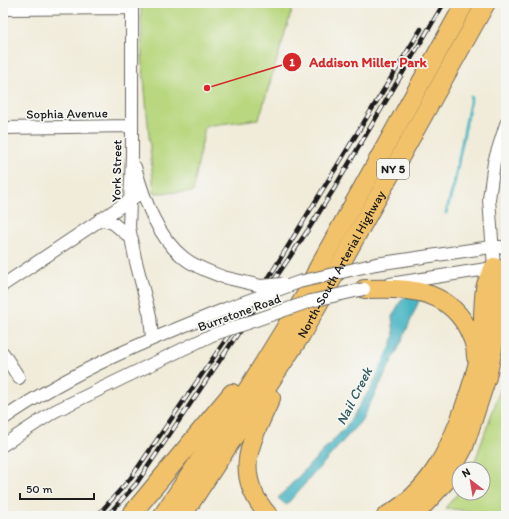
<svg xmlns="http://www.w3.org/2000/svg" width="509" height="519" viewBox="0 0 509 519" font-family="Itim,sans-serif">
<rect width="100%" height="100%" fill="#f6f6f2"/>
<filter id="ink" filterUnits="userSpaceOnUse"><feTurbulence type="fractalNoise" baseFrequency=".025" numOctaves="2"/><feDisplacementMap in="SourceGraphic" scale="8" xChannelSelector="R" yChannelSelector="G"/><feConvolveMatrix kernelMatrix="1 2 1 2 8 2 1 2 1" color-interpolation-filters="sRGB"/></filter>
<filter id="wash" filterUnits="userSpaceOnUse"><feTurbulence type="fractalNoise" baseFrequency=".012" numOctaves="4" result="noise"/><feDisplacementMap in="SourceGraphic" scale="16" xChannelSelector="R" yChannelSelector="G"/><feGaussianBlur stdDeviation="0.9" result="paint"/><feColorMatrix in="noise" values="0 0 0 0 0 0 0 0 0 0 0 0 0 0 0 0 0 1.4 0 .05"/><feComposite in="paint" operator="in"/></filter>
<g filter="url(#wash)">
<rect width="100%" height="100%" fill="#f1ecda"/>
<path fill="#b8d77e" stroke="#6a7a4d" d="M 141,3 L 294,3 L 259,119 L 205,126 L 193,192 L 154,193 L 142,56 Z
M 506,374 L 506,516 L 445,508 L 459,492 L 483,493 L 483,469 L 472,469 Z"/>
<path fill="#48b5c3" stroke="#326870" d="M 407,294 L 421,296 L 401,343 L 361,421 L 286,505 L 278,498 L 345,428 L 372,386 L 389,353 L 394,335 L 392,317 L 400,302 Z"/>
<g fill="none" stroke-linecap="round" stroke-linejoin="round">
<path stroke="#48b5c3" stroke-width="3" d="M 446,213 L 454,184 L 471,97
M 379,372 L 391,348"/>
</g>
</g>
<g filter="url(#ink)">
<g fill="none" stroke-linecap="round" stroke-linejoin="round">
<defs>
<path id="minor" d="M 132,3 L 132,155 L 129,227 L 135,258 L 150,316 L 152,338
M 3,9 L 132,8
M 3,128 L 131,126
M 135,167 C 144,199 157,237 184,258 C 195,267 210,272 223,277
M 100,219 L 113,223 L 132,239
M 376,264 L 491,247 L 506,247
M 494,267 L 489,199 L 494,162 L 506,124
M 390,284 L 506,266
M 3,285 L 142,192
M 3,353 L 19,378
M 3,419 C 72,371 150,339 228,308
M 3,445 L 55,411 L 212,335"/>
<g id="highway">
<path d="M 364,289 C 404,288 445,287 467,327 C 472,337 476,345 476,357"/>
<path d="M 130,516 L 232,393"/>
<path d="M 162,516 L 249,387 L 305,296 L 318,268 L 465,3"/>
<path id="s1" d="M 182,516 L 301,335 L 486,3"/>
<path d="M 269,516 C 231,473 251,442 271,398"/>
<path d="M 386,516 C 429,492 448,453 464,408 C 471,388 478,368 481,347 C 484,328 482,308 485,289 C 486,282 491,274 494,267"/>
<path d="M 410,516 L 423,506 L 446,481 L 464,447 L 487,377 L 493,349 L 499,289 L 494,267"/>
</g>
</defs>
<use href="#minor" stroke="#67655e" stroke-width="14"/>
<use href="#highway" stroke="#67655e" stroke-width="20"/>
<use href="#minor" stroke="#fff" stroke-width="12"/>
<use href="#highway" stroke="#f2c26a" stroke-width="18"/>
<defs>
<path id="rail" d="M 263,287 L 421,29
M 97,516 L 130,479 L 242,316
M 107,516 L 136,484 L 308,230 L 332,192 L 444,3"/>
</defs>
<use href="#rail" stroke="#1c1c1c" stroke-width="4.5"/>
<use href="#rail" stroke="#f6f6f2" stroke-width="3" stroke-dasharray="9" stroke-linecap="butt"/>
<defs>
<path id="minor-bridge" d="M 223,277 L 261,286 L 282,284
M 228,308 L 299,282 L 376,264
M 212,335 L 311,301 L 364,289"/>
</defs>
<use href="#minor-bridge" stroke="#67655e" stroke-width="14" stroke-linecap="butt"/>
<use href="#minor-bridge" stroke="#fff" stroke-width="12"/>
</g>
</g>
<g text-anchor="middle" stroke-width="3.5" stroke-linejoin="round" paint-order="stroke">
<rect fill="#f6f6f2" stroke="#5d5d5c" stroke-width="1" x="377" y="159" width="32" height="20" rx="3"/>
<g font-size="12" font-weight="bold" fill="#1c1c1c">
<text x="393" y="173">NY 5</text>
</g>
<g font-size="13" fill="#1c1c1c" stroke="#f6f6f2">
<text transform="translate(67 113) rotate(-1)" y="5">Sophia Avenue</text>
<text transform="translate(116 171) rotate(-89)" y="5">York Street</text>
<text dy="5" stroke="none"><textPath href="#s1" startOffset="298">North-South Arterial Highway</textPath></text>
<text transform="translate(239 312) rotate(-20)" y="5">Burrstone Road</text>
</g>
<g font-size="14" font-style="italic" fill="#2e595f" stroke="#f6f6f2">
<text transform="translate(354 396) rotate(-63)" y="5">Nail Creek</text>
</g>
</g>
<path fill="none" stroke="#d62828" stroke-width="1.5" d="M207 88L292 62"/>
<g fill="#d62828" stroke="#f6f6f2" stroke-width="1.5">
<circle cx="207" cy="88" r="4"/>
<circle cx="292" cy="62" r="10"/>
</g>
<g font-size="12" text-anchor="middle" font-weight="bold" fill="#fff">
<text x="292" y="66">1</text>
</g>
<g font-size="14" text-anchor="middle" font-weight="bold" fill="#d62828" stroke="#f6f6f2" stroke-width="3.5" stroke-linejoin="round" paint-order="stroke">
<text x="368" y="67">Addison Miller Park</text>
</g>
<rect width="509" height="519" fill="none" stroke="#f6f6f2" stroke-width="16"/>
<g transform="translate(471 481) rotate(329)"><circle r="19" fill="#f6f6f2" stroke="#9f9f9c"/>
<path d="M0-3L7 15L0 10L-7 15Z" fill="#d1495b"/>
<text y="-6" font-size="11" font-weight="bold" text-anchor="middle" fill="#1c1c1c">N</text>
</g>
<path d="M20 493v6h74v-6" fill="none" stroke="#1c1c1c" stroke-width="2"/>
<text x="26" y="493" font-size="12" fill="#1c1c1c" stroke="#f6f6f2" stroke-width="3" paint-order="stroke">50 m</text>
</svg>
